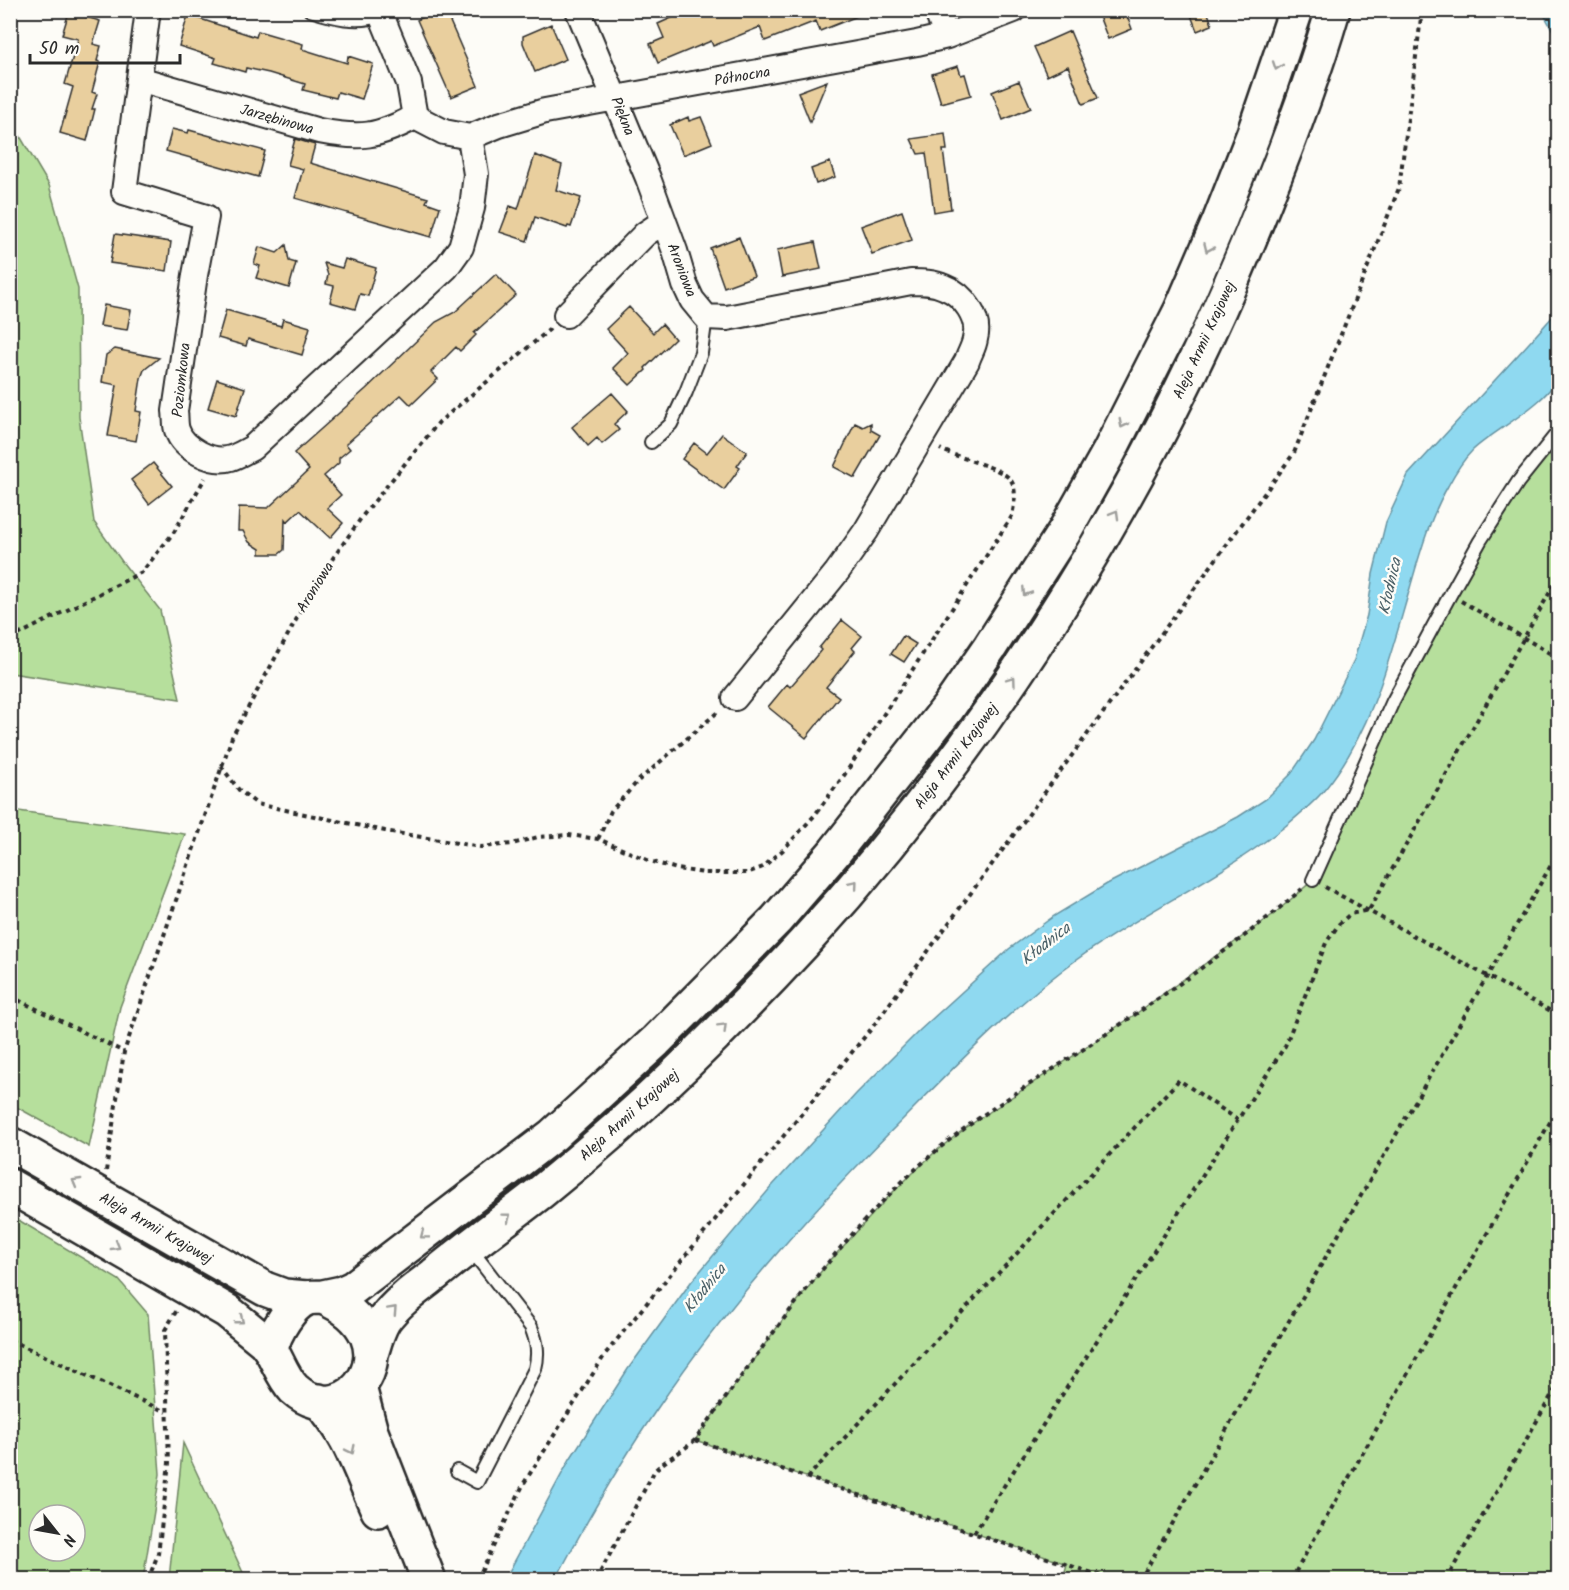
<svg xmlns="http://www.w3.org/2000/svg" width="1569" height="1590" viewBox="0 0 1569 1590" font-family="Kalam,sans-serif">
<rect width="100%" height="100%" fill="#fdfcf7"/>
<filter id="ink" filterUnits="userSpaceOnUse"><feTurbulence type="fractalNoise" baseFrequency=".0167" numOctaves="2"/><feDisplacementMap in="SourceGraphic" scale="12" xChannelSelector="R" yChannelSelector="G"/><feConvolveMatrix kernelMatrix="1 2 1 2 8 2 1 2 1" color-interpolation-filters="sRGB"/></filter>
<g filter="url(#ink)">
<path fill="#b6df9c" stroke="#708564" stroke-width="1.5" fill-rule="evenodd" d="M 11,121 L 49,185 L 78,289 L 79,417 L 94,522 L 123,563 L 160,610 L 180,699 L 11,673 Z
M 1558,432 L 1558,1579 L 1063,1579 L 1067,1564 L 695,1440 L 784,1318 L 827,1264 L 892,1193 L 936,1151 L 967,1127 L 1130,1018 L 1275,913 L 1313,880 L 1393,701 L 1480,541 Z
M 11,810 L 185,834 L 120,1007 L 89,1147 L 11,1104 Z
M 10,1215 L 119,1280 L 148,1314 L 160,1474 L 143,1579 L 11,1579 ZM 39,1515 L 75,1515 L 75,1551 L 39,1551 Z
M 183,1443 L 246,1579 L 169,1579 Z"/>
<path fill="#8fd9f0" stroke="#6793a1" stroke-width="1.5" d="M 1542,11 L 1558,11 L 1558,40 Z
M 1558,307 C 1559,324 1562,358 1558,374 C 1553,401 1492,431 1472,451 C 1462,461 1455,473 1448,486 C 1430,517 1420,553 1410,588 C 1390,657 1372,731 1326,788 C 1314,803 1298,816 1283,828 C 1214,882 1133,916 1064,969 C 1008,1012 959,1062 910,1112 C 819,1203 731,1299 659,1406 C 621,1461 587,1520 556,1579 L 505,1579 L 570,1459 L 628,1369 L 691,1282 L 772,1186 L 856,1094 L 920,1030 L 1009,949 L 1054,916 L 1107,884 L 1238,817 L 1266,799 L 1291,774 L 1314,740 L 1354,660 L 1367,615 L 1373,574 L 1386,522 L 1408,475 L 1528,344 L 1554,315 Z"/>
<path fill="#e9cf9e" stroke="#2b2b2b" stroke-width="1.5" d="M 439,10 L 445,10 L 478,86 L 451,97 L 417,20 Z
M 689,10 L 869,10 L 870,11 L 820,31 L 816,21 L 765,41 L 760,27 L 713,46 L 711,41 L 658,63 L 650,44 L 664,38 L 658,24 Z
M 1111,10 L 1125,10 L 1132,29 L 1108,39 L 1099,16 Z
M 1189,10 L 1207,10 L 1212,25 L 1197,31 Z
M 69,12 L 100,21 L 93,44 L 101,46 L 97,61 L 100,62 L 92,92 L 97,94 L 92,109 L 95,109 L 87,141 L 60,133 L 73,87 L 65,84 L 78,39 L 62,35 Z
M 188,15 L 256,37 L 258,31 L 303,44 L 302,49 L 347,63 L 348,56 L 373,64 L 362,99 L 338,92 L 336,98 L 303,90 L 305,84 L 269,73 L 246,68 L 245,72 L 214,63 L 216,58 L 179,46 Z
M 551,24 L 566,59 L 535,72 L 523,43 L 523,36 Z
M 1070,31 L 1098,98 L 1083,104 L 1068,66 L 1047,76 L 1034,47 Z
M 958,66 L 961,75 L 965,74 L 971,95 L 941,103 L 932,74 Z
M 827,81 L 810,122 L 798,92 Z
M 1019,81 L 1031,108 L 1003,120 L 992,92 Z
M 688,117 L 689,121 L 701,117 L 712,143 L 683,155 L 670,125 Z
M 172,129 L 188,133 L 189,130 L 265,151 L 258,177 L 166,151 Z
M 945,134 L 947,150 L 943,150 L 951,209 L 934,212 L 926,153 L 918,154 L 911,139 Z
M 295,139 L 315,145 L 310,163 L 428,198 L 426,202 L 440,207 L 431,237 L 295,198 L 303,169 L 288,165 Z
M 535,155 L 562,165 L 556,190 L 581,198 L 571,227 L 568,226 L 567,228 L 535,217 L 527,241 L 500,232 L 510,206 L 518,209 Z
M 830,162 L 835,177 L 816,184 L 811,169 Z
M 902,211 L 912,240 L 872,254 L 861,226 Z
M 115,234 L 171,242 L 167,271 L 110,263 Z
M 739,237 L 754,276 L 724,287 L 710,248 Z
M 815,242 L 821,269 L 782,277 L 777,250 Z
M 286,245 L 289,261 L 296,263 L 289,288 L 256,278 L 260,266 L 254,264 L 259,247 L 277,253 Z
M 345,259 L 376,268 L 368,296 L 360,294 L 355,309 L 330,302 L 334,286 L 326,284 L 328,275 L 324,263 L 342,268 Z
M 496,274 L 516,295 L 474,333 L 476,335 L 460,351 L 456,347 L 431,372 L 438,379 L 411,405 L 401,395 L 346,444 L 350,449 L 339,458 L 339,463 L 324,476 L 341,495 L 327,508 L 343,523 L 330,538 L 300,510 L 287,522 L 285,519 L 284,550 L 279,554 L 260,554 L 260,549 L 249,542 L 243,531 L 238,531 L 239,507 L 268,508 L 309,470 L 294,453 L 366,389 L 436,322 L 455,312 Z
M 104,305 L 131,310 L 127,330 L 100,326 Z
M 629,307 L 653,333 L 662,324 L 675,339 L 645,368 L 646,370 L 630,385 L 613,368 L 628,353 L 606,329 Z
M 226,310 L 281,326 L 283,319 L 310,327 L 302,355 L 248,339 L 246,346 L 218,338 Z
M 115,349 L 159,358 L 144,370 L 141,378 L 136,411 L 141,412 L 136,441 L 108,436 L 117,385 L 102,382 L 106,355 Z
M 217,379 L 245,388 L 236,416 L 208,408 Z
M 612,393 L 628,411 L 614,424 L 619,430 L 602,444 L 597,438 L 588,446 L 572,427 Z
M 855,423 L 863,427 L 871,423 L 871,430 L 880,435 L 855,478 L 834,467 Z
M 722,434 L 747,452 L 737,466 L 740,468 L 724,490 L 682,459 L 694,443 L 707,453 Z
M 153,463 L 172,486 L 149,504 L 131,480 Z
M 842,620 L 862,636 L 852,648 L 855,651 L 826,687 L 839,697 L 806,738 L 768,707 L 787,684 L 790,687 L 803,672 L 821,650 L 819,648 Z
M 903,636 L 916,644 L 904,662 L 891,654 Z"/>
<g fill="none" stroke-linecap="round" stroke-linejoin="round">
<defs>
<path id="lane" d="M 310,10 C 332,17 358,24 380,15
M 651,442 L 671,424 L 686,392 L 701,353 L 706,317
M 1313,880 L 1393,701 L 1450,595 L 1480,541 L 1518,482 L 1558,432
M 457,1471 L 477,1482 L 535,1369 C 539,1353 537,1342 531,1327 L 469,1247"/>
<path id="street" d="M 148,10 L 124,192 L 206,217 L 195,275 L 175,411 C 176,417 175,424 177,430 C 183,449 213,464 231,458 C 238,456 246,451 252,448 L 446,268 L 461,247 L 472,208 L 476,174 L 470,137
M 379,10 L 409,83 L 415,117 L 444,132 L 470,137
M 578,10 L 648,178 L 675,251 L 685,285 L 692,300 L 706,317 L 727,318 L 911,282 C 922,282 933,282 944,287 C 963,294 981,318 975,339 C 974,347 969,354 967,361 L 866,531 L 837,572 L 735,698
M 936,10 L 947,36
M 139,79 L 319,131 C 361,139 377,137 415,117
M 470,137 L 499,125 L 545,111 L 917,43 L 947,36 L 1014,10
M 566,315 L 645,234 L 663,222"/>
<path id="secondary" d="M 10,1144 L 265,1289 L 284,1296 L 307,1298
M 10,1186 L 227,1311 L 265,1342 L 271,1350"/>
<path id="primary" d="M 323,1297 L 342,1293 L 353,1288 L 553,1135 L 656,1041 L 776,920 L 833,854 L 948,708 L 990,647 L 1064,532 L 1109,452 L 1181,310 L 1219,222 L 1254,133 L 1296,10
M 323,1297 C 420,1339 348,1438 294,1389 C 284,1379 278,1362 271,1350 C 274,1333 291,1304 308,1298 C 312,1297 318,1297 323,1297 Z
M 372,1351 C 375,1341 378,1330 384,1320 C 397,1302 417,1288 434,1275 C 469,1246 505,1220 541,1192 C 567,1171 593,1149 618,1127 C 683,1069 745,1007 804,943 C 1001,728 1158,472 1265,201 C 1290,139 1314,75 1333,10
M 359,1387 L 371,1432 L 429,1580
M 319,1401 C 348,1430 361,1473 378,1510"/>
</defs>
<use href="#lane" stroke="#2b2b2b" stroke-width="16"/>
<use href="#street" stroke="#2b2b2b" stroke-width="28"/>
<use href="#secondary" stroke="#2b2b2b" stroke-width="38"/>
<use href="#primary" stroke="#2b2b2b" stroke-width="38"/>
<path stroke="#2b2b2b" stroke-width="4" stroke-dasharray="4.5 4.5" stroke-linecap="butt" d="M 1461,601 L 1558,658
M 10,639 L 142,572 L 174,532 L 205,478
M 221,766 L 239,790 L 257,804 L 385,831 L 481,847 L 512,844 L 538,837 L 569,835 L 598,839 L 650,861 L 677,869 L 704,873 L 747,873 L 763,867 L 783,850 L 814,816 L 845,774 L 1012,516 C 1014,505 1018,489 1010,479 C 998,466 957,458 940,449
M 598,839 L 611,811 L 638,781 L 720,710
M 1325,887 L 1558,1015
M 10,996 L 124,1052
M 106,1171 L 124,1052 L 232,737 L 319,578 L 364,514 L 439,422 L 550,329
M 10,1340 L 166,1412
M 695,1440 L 1113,1580
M 807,1478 L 1179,1080 L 1238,1120
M 974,1533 L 1285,1046 L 1326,943 L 1339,924 L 1350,914 L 1369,910 L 1558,578
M 148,1580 L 158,1554 L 169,1463 L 165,1330 L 177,1310
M 477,1580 L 524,1483 L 606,1353 L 871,1029 L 1294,453 L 1399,188 L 1422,10
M 596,1580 L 655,1470 C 668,1458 682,1452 695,1440 C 769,1339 840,1233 936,1151 C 976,1117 1023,1089 1067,1060 C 1146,1008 1230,951 1302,889
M 1140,1580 L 1558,853
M 1291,1580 L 1558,1108
M 1446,1580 L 1558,1384"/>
<use href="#lane" stroke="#fdfcf7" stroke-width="12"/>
<use href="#street" stroke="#fdfcf7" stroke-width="24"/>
<use href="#secondary" stroke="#fdfcf7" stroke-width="33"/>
<use href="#primary" stroke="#fdfcf7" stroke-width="33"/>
</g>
<defs><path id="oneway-chevron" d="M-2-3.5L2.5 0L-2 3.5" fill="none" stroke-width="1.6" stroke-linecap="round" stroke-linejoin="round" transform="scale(1.5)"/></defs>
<g stroke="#9e9e9b">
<use href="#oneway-chevron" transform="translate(1277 66) rotate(109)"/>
<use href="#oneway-chevron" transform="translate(1208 248) rotate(114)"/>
<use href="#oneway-chevron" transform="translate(1123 424) rotate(117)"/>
<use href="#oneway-chevron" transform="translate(1115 514) rotate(-60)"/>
<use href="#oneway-chevron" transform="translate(1026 592) rotate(123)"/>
<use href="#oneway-chevron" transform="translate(1012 680) rotate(-54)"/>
<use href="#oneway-chevron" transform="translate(854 884) rotate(-50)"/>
<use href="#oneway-chevron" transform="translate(723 1027) rotate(-45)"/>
<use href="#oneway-chevron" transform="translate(76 1182) rotate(-150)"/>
<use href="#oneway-chevron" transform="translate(507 1217) rotate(-37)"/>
<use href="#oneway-chevron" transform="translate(424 1235) rotate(143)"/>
<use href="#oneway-chevron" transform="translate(116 1246) rotate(30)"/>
<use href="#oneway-chevron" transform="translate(393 1310) rotate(-47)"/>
<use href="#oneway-chevron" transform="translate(240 1320) rotate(38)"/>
<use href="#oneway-chevron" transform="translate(351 1450) rotate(64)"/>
</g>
</g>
<g text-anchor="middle" stroke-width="5" stroke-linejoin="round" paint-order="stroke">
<g font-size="15" fill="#2b2b2b" stroke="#fdfcf7">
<text transform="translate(742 76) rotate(-10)" y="5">Północna</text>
<text transform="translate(623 116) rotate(68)" y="5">Piękna</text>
<text transform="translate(277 119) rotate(16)" y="5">Jarzębinowa</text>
<text transform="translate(682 270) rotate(69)" y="5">Aroniowa</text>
<text transform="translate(1204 340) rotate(-65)" y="5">Aleja Armii Krajowej</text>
<text transform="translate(181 380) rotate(-84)" y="5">Poziomkowa</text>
<text transform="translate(315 587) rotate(-58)" y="5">Aroniowa</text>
<text transform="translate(956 756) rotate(-53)" y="5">Aleja Armii Krajowej</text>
<text transform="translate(629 1115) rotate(-42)" y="5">Aleja Armii Krajowej</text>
<text transform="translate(156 1228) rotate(30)" y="5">Aleja Armii Krajowej</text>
</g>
<g font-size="16" font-style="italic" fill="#495f66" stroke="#fdfcf7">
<text transform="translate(1389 586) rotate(-77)" y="6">Kłodnica</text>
<text transform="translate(1045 943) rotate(-38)" y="6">Kłodnica</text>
<text transform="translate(704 1288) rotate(-51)" y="6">Kłodnica</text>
</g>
</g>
<rect width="1569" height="1590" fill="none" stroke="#fdfcf7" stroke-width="36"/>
<rect x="18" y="18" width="1533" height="1554" fill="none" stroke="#2b2b2b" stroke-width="2" filter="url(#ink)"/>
<g transform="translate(57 1533) rotate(121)"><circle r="28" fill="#fdfcf7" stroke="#a9a8a5" stroke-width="1.5"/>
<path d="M0-4.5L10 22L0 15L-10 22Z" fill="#2b2b2b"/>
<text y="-9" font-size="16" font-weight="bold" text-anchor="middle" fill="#2b2b2b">N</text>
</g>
<path d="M30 54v9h150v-9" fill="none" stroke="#2b2b2b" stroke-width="3"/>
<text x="39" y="54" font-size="18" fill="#2b2b2b" stroke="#fdfcf7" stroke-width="4.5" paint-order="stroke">50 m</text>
</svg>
